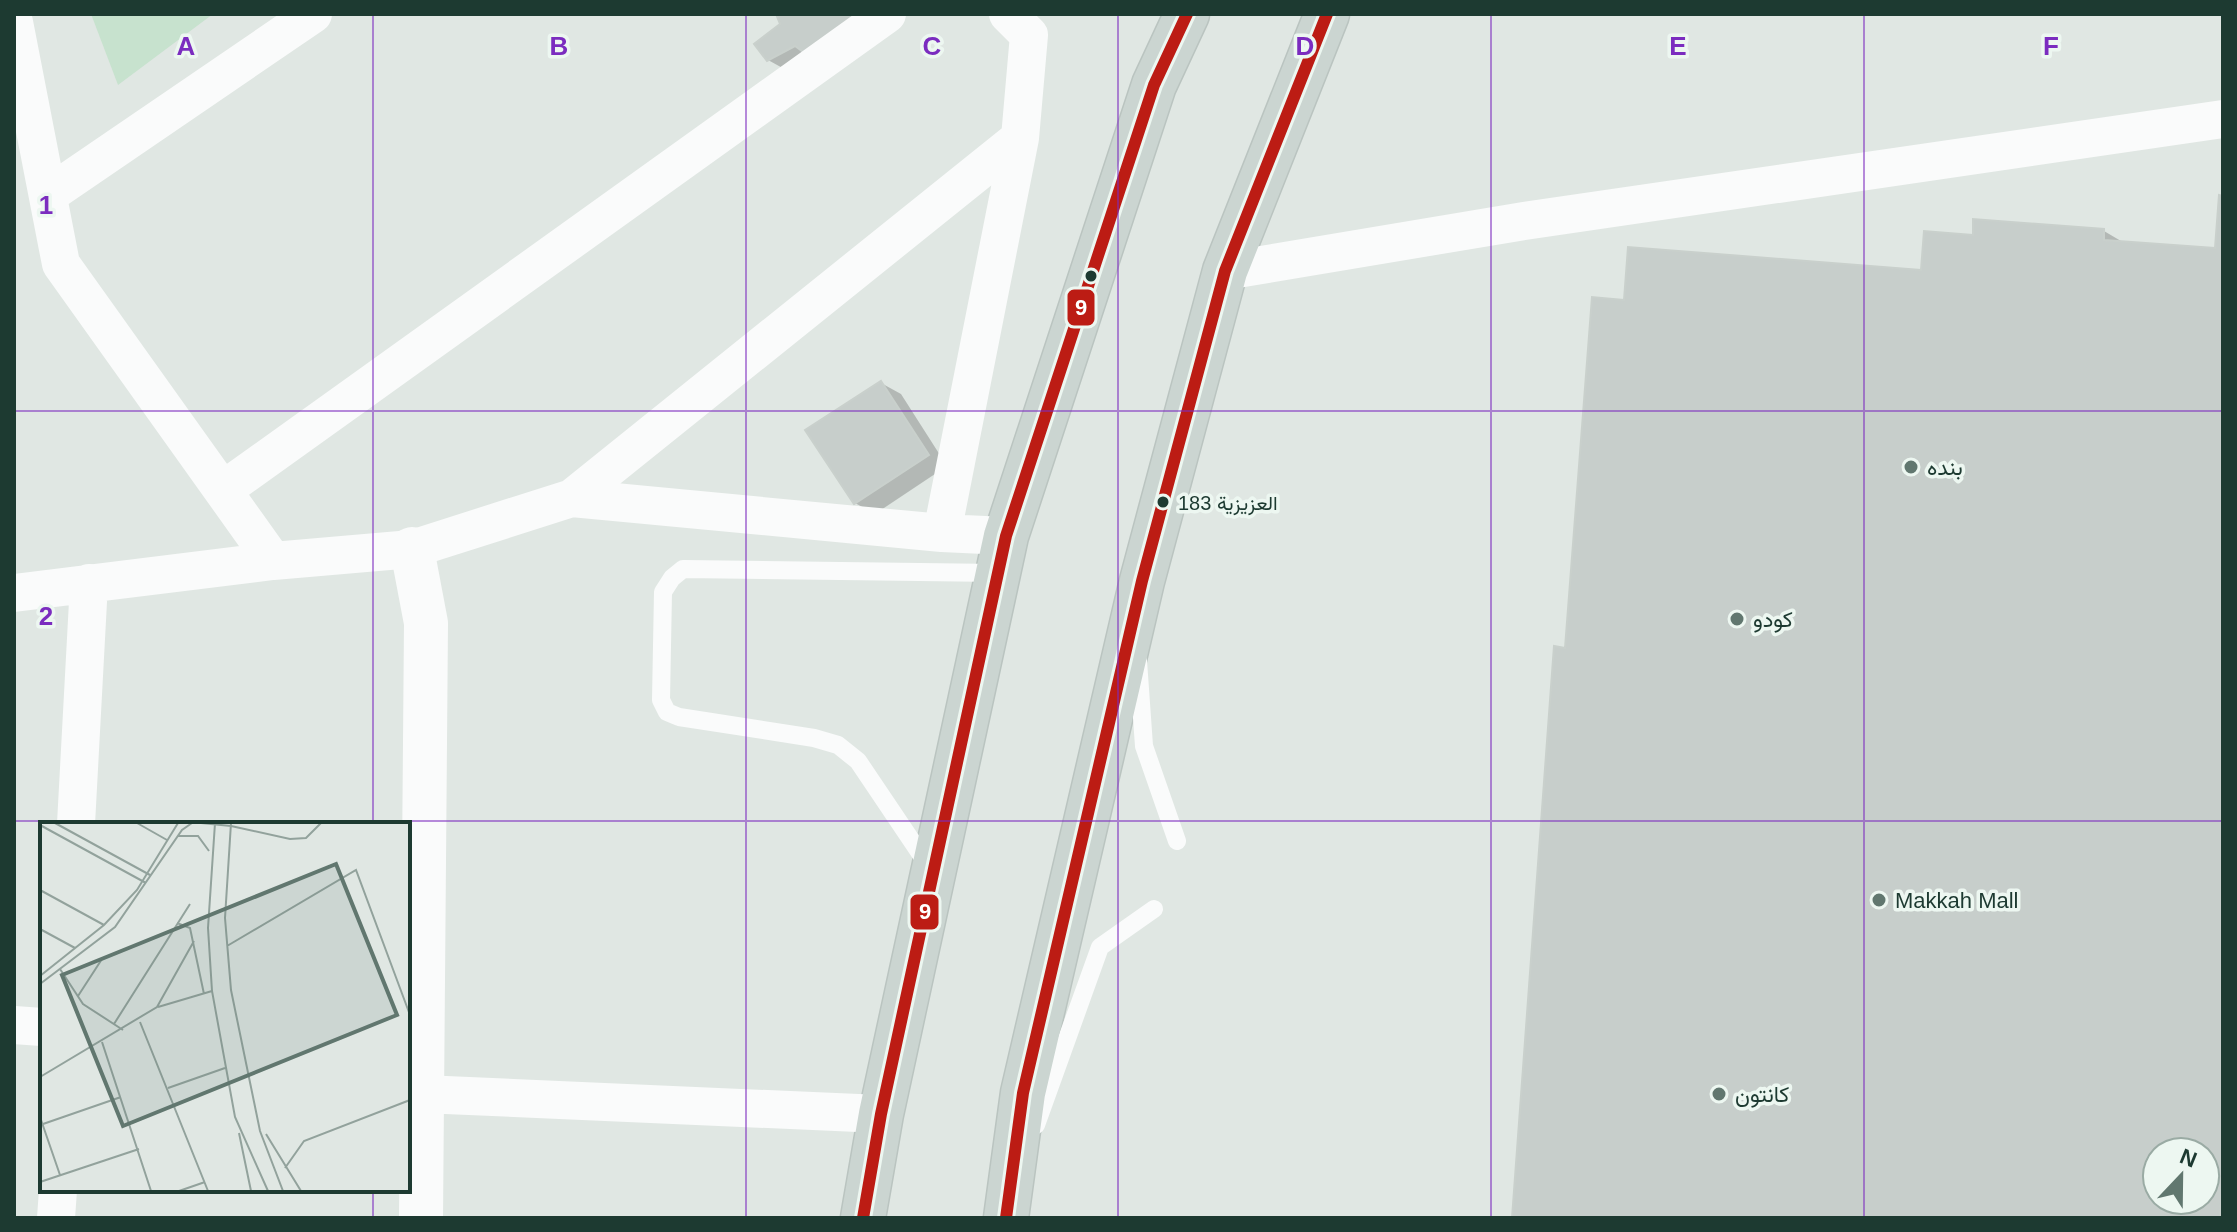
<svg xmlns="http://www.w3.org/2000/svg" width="2237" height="1232" viewBox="0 0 2237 1232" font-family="Arial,Vazirmatn,sans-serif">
<rect width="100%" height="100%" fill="#e0e7e3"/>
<path fill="#c7e2ce" d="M 91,14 L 213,14 L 118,85 Z"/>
<path fill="#0003" fill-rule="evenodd" d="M 778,14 L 893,14 L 788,71 L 768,60 L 782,25 Z
M 2223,198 L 2223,1218 L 1514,1218 L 1567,650 L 1626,302 L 1923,272 L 1975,237 L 2104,231 L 2126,244 L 2217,250 ZM 2157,1152 L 2205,1152 L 2205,1200 L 2157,1200 Z
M 881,383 L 901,394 L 947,466 L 875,514 L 855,503 Z"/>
<path fill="#c7cecb" stroke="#c9d0cc" stroke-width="2" fill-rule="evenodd" d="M 776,14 L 859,14 L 806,54 L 795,46 L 767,61 L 754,44 L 780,24 Z
M 2219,195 L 2223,196 L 2223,1172 L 2220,1218 L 1512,1218 L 1554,646 L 1565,648 L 1592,297 L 1624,300 L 1628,247 L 1921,270 L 1924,231 L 1973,235 L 1973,219 L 2104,229 L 2104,240 L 2215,248 ZM 2157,1152 L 2205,1152 L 2205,1200 L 2157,1200 Z
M 881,381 L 929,455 L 854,504 L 805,430 Z"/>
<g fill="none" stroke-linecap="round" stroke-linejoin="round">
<defs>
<path id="primary" d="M 863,1218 L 881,1114 L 1006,536 L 1154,85 L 1187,14
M 1006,1218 L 1023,1093 L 1142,581 L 1225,271 L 1327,14"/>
</defs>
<use href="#primary" stroke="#bac4c0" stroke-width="47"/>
<path stroke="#fafbfb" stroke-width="18" d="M 1138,661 L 1144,746 L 1177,841
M 930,868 L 858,761 L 838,745 L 814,738 L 679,717 L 667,712 L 661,700 L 663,592 L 672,578 L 683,569 L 998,573
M 1036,1125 L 1100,947 L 1154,909"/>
<path stroke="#fafbfb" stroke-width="38" d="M 14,22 L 61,264 L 273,561
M 48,195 L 313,14
M 1225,271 L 1524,221 L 2223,119
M 223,490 L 887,14
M 572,498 L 942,533 L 1006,536
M 942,533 L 1020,138 L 1029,35 L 1008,14
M 14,593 L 273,561 L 412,549 L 572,498 L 1020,138
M 76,824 L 89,583
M 14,1025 L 42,1027
M 422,1094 L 881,1114
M 56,1218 L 58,1190"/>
<path stroke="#fafbfb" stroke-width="44" d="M 412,549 L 426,623 L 421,1218"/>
<use href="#primary" stroke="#cbd5d1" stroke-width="44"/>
<defs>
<path id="bus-1" d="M 863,1218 L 881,1114 L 1006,536 L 1154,85 L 1187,14
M 1006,1218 L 1023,1093 L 1142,581 L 1225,271 L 1327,14"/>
</defs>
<use href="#bus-1" stroke="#edf7f1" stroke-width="18"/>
<use href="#bus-1" stroke="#bc1c14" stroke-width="12"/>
</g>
<path fill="none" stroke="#7b2cbf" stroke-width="2" stroke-opacity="0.55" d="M 373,14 L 373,824M 746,14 L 746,1218M 1118,14 L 1118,1218M 1491,14 L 1491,1218M 1864,14 L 1864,1218M 14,411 L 2223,411M 14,821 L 2223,821M 373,1190 L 373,1218"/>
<g fill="#1d3a31" stroke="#edf7f1" stroke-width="3">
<circle cx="1091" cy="276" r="7"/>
<circle cx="1163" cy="502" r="7"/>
</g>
<g fill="#61776f" stroke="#edf7f1" stroke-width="3">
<circle cx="1911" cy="467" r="8"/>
<circle cx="1737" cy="619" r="8"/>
<circle cx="1879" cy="900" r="8"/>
<circle cx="1719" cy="1094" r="8"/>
</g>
<g text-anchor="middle" stroke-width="7" stroke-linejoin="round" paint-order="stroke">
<g font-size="20" fill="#1d3a31" stroke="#edf7f1" text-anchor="start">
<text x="1178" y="510">العزيزية 183</text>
</g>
<g font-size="22" fill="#1d3a31" stroke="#edf7f1" text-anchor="start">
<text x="1927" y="475">بنده</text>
<text x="1753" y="627">كودو</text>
<text x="1895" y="908">Makkah Mall</text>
<text x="1735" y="1102">كانتون</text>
</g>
</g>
<g transform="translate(40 822)">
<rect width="370" height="370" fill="#e0e7e3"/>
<path fill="none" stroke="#92a29c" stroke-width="2" d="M 15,1 L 110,53M 97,1 L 127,18M 161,1 L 191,4M 175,1 L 168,106 L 172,169 L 195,295 L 228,369M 191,1 L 185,96 L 191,168 L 220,309 L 243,369M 0,3 L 106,61M 191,4 L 250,17 L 266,16 L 281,1M 138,14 L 158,14 L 169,29M 0,68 L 64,103M 137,101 L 150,106 L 164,172M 0,107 L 35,126M 187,124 L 316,48 L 370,193M 20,147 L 43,182 L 83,208M 0,154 L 64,103 L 97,68 L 138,1M 0,162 L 75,105 L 142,8 L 152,1M 38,174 L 62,137M 118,185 L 172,169M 100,200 L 168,369M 74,202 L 150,82M 62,220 L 111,369M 0,255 L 117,185 L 154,119M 128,266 L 185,246M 0,295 L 20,353M 3,302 L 81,275M 199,311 L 211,369M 226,312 L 261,369M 245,346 L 264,319 L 370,278M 0,360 L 99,327M 139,369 L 165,360"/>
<path fill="#61776f" fill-opacity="0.15" stroke="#61776f" stroke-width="4" d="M 296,42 L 357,193 L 83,304 L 22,153 Z"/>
<rect width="370" height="370" fill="none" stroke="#1d3a31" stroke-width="4"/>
</g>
<g font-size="26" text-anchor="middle" font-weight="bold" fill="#7b2cbf" stroke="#edf7f1" stroke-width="7" stroke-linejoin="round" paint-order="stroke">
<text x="186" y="55">A</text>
<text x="559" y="55">B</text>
<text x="932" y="55">C</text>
<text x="1305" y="55">D</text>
<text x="1678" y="55">E</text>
<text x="2051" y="55">F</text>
<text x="46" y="214">1</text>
<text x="46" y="625">2</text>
</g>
<g stroke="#edf7f1" stroke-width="3">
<rect x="1066" y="288" width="30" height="39" rx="8" fill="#bc1c14"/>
<rect x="909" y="893" width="31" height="38" rx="8" fill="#bc1c14"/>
</g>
<g font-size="22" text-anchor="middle" font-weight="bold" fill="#fff">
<text x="1081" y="315">9</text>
<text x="925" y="919">9</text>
</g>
<rect width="2237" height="1232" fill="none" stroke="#1d3a31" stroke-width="32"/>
<g transform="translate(2181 1176) rotate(22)"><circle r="38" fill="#edf7f1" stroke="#9aaba4" stroke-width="2"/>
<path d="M0-6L14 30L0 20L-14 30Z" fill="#61776f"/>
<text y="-12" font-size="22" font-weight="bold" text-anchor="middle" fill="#1d3a31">N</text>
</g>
</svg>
